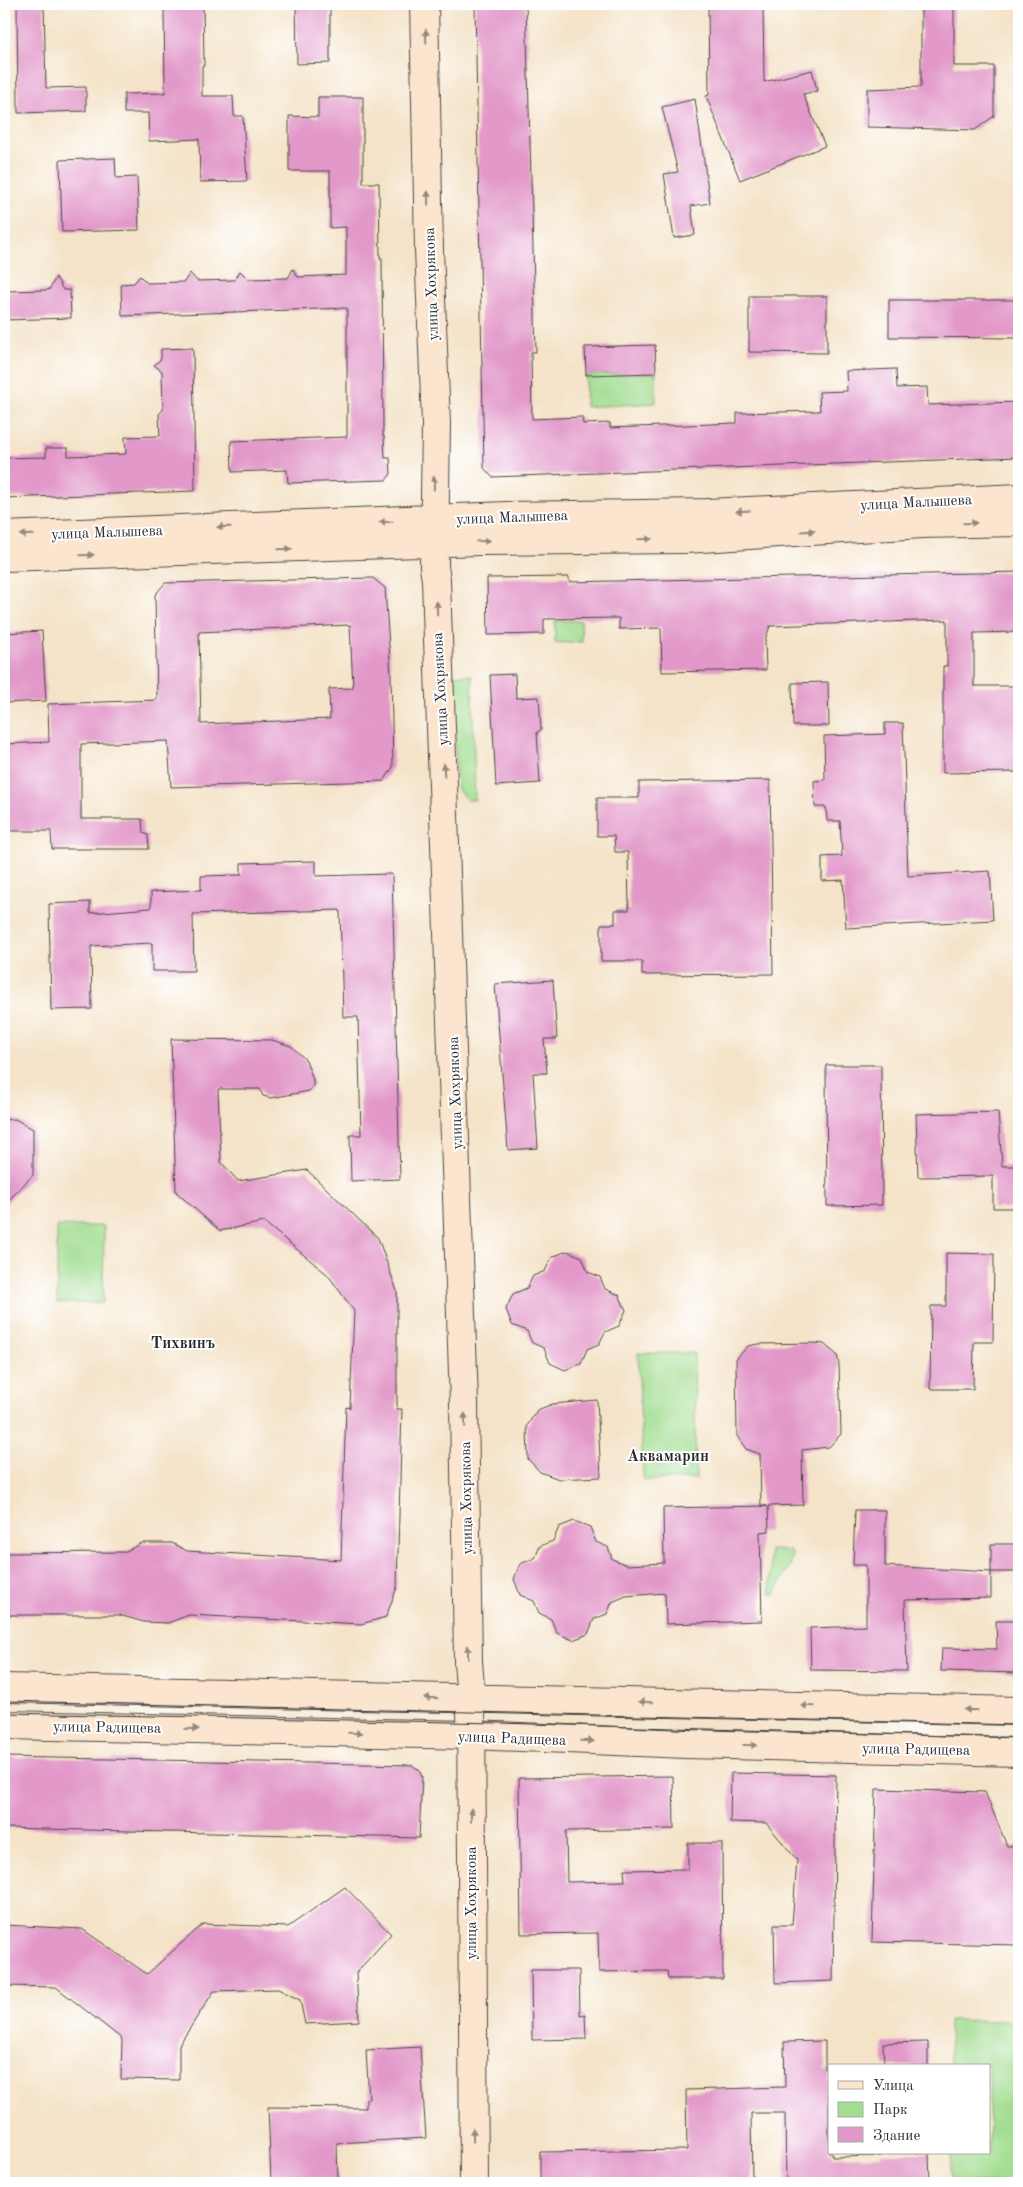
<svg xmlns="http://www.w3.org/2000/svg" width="1023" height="2187" viewBox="0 0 1023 2187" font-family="'Old Standard TT',serif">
<rect width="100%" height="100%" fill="#fff"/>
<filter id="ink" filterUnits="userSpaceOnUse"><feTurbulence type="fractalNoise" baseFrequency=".02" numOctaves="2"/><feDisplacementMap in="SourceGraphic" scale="10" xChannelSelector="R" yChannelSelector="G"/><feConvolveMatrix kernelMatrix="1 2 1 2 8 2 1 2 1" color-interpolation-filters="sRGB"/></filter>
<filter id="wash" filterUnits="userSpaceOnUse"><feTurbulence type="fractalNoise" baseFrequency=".0096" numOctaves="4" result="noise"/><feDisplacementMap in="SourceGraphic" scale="20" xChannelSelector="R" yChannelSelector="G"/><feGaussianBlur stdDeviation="1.12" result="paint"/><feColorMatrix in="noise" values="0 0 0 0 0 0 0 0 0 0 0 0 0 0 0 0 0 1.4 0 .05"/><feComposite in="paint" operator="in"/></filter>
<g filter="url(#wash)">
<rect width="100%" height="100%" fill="#f4e3c8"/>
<path fill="#a2dd91" stroke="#66845e" d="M 656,373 L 656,403 L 585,407 L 586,375 Z
M 555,621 L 581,621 L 582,642 L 555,643 Z
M 452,675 L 472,675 L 475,800 L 467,800 L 457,789 Z
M 57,1226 L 104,1226 L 103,1303 L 57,1303 Z
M 638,1353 L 694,1353 L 696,1479 L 643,1480 Z
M 770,1550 L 789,1550 L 792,1554 L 792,1561 L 775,1594 L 771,1594 Z
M 949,2020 L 1019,2021 L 1019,2183 L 951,2183 L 951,2153 L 989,2153 L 989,2066 L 950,2066 Z"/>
<g id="blocks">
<path fill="#e298c9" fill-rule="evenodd" d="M 17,4 L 44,4 L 46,88 L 86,87 L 86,111 L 18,113 Z
M 164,4 L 203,4 L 204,66 L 202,66 L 202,96 L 233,96 L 234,116 L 243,116 L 247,181 L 200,182 L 199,139 L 149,141 L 148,113 L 124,113 L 124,94 L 165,93 Z
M 296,4 L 330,4 L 330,63 L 297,64 Z
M 475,4 L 526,4 L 536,352 L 531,352 L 532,419 L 582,417 L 583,424 L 610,423 L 610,428 L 737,423 L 737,413 L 820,411 L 819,392 L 847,391 L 846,371 L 896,369 L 897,388 L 927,387 L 928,405 L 1019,402 L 1019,457 L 492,477 L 484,468 Z
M 708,4 L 763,4 L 764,82 L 812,70 L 817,91 L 803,94 L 825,146 L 740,180 L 706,96 L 709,95 Z
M 921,4 L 954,4 L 954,66 L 994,66 L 994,116 L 975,130 L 867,127 L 867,89 L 921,87 Z
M 318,97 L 363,97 L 363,183 L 379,183 L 380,258 L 382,258 L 383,436 L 384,436 L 385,458 L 390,458 L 391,474 L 386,480 L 288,483 L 287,470 L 232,472 L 231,441 L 347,437 L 347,308 L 122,316 L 121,284 L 134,283 L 140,276 L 147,283 L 184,282 L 190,273 L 197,281 L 235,280 L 240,271 L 248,279 L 288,278 L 293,269 L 298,277 L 346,275 L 346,227 L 330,228 L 330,171 L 289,171 L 289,116 L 318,117 Z
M 695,99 L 710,203 L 691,206 L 695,235 L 674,238 L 664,174 L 678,172 L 662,107 Z
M 115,158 L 116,178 L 137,177 L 139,230 L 62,232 L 60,160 Z
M 56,277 L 63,290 L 70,290 L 71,318 L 4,320 L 4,291 L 49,290 Z
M 749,296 L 827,296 L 827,353 L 749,352 Z
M 889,300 L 1019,300 L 1019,338 L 889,337 Z
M 655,345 L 656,373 L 586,375 L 585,347 Z
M 193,348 L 195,491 L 4,498 L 4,458 L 46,457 L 46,448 L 68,448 L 68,456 L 126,454 L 125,437 L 160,436 L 159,414 L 163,410 L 162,371 L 154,365 L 161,359 L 161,349 Z
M 1019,572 L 1019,632 L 974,633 L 974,686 L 1019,686 L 1019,772 L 943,773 L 943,666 L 947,666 L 947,620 L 770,626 L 765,640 L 766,670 L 662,672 L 661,628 L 619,629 L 619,618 L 544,619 L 544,634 L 488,635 L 487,578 L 569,577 L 569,582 Z
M 373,578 L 385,588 L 391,675 L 393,767 L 384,781 L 171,787 L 168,741 L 81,744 L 81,819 L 142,819 L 143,833 L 148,835 L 149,849 L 52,849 L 51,831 L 4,831 L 4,744 L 49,742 L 48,704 L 157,700 L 155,595 L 165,583 ZM 350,625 L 353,688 L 329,689 L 330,719 L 201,724 L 199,632 Z
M 42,631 L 46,701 L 4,703 L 4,633 Z
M 515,674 L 516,698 L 539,697 L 541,730 L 537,732 L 540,783 L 496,786 L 490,675 Z
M 828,682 L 829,726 L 793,726 L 792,683 Z
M 885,723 L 903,723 L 908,876 L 990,871 L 993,920 L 846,928 L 843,880 L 822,881 L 822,857 L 842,856 L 840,821 L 827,821 L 826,807 L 815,807 L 814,781 L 825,780 L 824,736 L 885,734 Z
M 770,780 L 773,974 L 642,975 L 642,961 L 601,961 L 601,924 L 615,924 L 615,910 L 629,910 L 628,852 L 615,852 L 614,836 L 597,836 L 597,798 L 639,798 L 639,782 Z
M 316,861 L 316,876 L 392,874 L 400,1179 L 351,1181 L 350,1135 L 361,1135 L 358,1017 L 343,1017 L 340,910 L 193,914 L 194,971 L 152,971 L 152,943 L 91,946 L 92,1009 L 51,1010 L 49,904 L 90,902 L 90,913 L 151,908 L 151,892 L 201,890 L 201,876 L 241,875 L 241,863 Z
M 553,980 L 557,1039 L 544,1039 L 547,1073 L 533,1073 L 538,1148 L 508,1150 L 495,984 Z
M 171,1039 L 272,1040 L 291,1046 L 306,1060 L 313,1080 L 313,1086 L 309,1091 L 271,1098 L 263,1096 L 260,1089 L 218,1089 L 221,1162 L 238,1181 L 307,1170 L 378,1238 L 397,1291 L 397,1409 L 402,1409 L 397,1587 L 386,1617 L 361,1624 L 189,1615 L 168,1623 L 144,1622 L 119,1615 L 4,1615 L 4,1553 L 124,1552 L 142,1543 L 172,1543 L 187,1551 L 341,1560 L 346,1407 L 350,1408 L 354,1311 L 328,1275 L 264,1222 L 220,1231 L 176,1192 Z
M 826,1065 L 881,1065 L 882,1205 L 827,1206 Z
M 998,1112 L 1002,1166 L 1019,1166 L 1019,1208 L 993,1208 L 993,1176 L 918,1177 L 916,1114 Z
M 15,1119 L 33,1129 L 33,1175 L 4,1205 L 4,1120 Z
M 567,1251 L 582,1257 L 588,1272 L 600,1277 L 605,1289 L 619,1295 L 626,1310 L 619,1326 L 605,1332 L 599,1344 L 587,1349 L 581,1364 L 565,1370 L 550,1363 L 544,1348 L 532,1343 L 527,1331 L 512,1325 L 506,1309 L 513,1294 L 527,1288 L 533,1276 L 545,1271 L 552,1257 Z
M 946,1253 L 994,1254 L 993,1342 L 974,1342 L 973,1389 L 930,1389 L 931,1306 L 946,1306 Z
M 815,1343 L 824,1344 L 837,1355 L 839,1364 L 841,1434 L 829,1447 L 802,1450 L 803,1505 L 768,1506 L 769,1531 L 760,1532 L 762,1621 L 666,1624 L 665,1593 L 626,1596 L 612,1602 L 607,1614 L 594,1619 L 588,1634 L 573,1640 L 557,1633 L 551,1619 L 539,1613 L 534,1601 L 520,1595 L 514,1579 L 520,1564 L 535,1558 L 540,1546 L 553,1541 L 559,1527 L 574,1521 L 590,1527 L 596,1542 L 608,1547 L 612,1559 L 627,1565 L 664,1563 L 663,1508 L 767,1506 L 761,1506 L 760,1454 L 746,1449 L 737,1436 L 736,1359 L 748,1346 L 758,1344 Z
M 597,1400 L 601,1477 L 559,1479 L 540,1472 L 528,1459 L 527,1426 L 537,1410 L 553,1404 Z
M 855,1510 L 885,1510 L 885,1566 L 991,1572 L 991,1598 L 905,1600 L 907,1671 L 811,1670 L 810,1628 L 866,1626 L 866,1565 L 853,1565 Z
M 991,1544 L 1019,1544 L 1019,1572 L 991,1572 Z
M 996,1621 L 1019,1621 L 1019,1673 L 941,1671 L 942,1648 L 997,1649 Z
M 4,1757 L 412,1765 L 419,1770 L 422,1777 L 419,1838 L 4,1828 Z
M 731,1773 L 836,1775 L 833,1981 L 775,1983 L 774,1925 L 792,1925 L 797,1860 L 766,1823 L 730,1822 Z
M 673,1776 L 674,1829 L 566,1831 L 567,1882 L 625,1881 L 624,1870 L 688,1869 L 688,1843 L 722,1843 L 723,1979 L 668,1979 L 667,1971 L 599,1972 L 598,1933 L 521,1934 L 519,1778 Z
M 876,1789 L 985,1792 L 1007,1846 L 1019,1846 L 1019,1945 L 872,1942 Z
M 345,1887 L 391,1934 L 356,1973 L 359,2021 L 305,2024 L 300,2000 L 278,1989 L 214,1991 L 179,2045 L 179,2080 L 121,2079 L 122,2039 L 56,1987 L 4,1986 L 4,1925 L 82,1929 L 147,1974 L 203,1924 L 288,1927 Z
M 531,1970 L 579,1970 L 580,2015 L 585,2014 L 586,2039 L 532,2040 Z
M 825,2041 L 825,2070 L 829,2070 L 829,2153 L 832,2153 L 832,2157 L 881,2156 L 881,2153 L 929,2153 L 930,2183 L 786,2183 L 785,2113 L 751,2113 L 752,2183 L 540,2183 L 540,2152 L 687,2150 L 686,2090 L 785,2087 L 784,2042 Z
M 928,2042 L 928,2066 L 884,2066 L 883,2043 Z
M 420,2047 L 426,2138 L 337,2143 L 338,2183 L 271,2183 L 268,2107 L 366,2108 L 366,2099 L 369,2099 L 366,2050 Z"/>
</g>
</g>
<g filter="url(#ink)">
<use href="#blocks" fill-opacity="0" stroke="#494743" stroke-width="1"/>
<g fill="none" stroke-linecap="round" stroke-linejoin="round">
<defs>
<path id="secondary" d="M 424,4 L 429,249 L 436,423 L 434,567 L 436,580 L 464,1403 L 468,1662 L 471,1698 L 474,2183
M 4,536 L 507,516 L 707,513 L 1019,498
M 4,557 L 480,541 L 685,539 L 922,524 L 1019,522
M 4,1688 L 1019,1711
M 4,1725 L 471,1735 L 686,1744 L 1019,1752"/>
</defs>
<use href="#secondary" stroke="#494743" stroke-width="30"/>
<use href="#secondary" stroke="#fce5cf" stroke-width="28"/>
<path stroke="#2b2b2b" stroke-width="1" d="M 4,1701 L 1019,1725
M 4,1713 L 498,1723 L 1019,1738"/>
</g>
<defs><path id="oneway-solid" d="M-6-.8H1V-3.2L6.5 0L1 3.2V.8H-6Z" transform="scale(1.25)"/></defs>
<g fill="#94887d">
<use href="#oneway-solid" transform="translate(426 36) rotate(-92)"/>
<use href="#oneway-solid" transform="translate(428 198) rotate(-91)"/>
<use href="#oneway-solid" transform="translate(434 483) rotate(-89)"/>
<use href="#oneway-solid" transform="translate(743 511) rotate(177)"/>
<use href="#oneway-solid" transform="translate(386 522) rotate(178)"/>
<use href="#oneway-solid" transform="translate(970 523) rotate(-2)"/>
<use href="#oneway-solid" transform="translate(224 527) rotate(178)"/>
<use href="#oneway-solid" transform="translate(808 531) rotate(-4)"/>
<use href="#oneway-solid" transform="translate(27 535) rotate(178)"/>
<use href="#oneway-solid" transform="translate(645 539) rotate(-1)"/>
<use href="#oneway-solid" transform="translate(483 541) rotate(-1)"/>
<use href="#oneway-solid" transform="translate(285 549) rotate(-2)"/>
<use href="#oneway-solid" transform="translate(87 555) rotate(-2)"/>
<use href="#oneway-solid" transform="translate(437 608) rotate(-91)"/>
<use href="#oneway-solid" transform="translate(444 770) rotate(-93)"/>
<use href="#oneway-solid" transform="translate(465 1420) rotate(-91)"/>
<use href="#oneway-solid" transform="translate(468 1652) rotate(-91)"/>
<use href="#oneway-solid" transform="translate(431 1698) rotate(-179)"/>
<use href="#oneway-solid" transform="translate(646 1702) rotate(-179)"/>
<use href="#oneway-solid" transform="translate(808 1706) rotate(-179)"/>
<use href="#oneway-solid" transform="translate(971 1710) rotate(-179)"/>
<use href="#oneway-solid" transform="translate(192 1729) rotate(1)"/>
<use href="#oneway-solid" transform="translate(355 1733) rotate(1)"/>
<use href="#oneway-solid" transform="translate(587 1741) rotate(2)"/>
<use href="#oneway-solid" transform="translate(750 1745)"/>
<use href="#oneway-solid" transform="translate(471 1815) rotate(-90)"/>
<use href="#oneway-solid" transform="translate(473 2135) rotate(-91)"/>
</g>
</g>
<g text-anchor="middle" stroke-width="4" stroke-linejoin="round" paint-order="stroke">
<g font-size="15" fill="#2b2b2b" stroke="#fff">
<text transform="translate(431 284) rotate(-92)" y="5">улица Хохрякова</text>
<text transform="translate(916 502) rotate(-3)" y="5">улица Малышева</text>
<text transform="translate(512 517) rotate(-2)" y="5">улица Малышева</text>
<text transform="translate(107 532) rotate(-2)" y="5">улица Малышева</text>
<text transform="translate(440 689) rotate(-93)" y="5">улица Хохрякова</text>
<text transform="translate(455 1093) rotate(-92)" y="5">улица Хохрякова</text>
<text transform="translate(466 1498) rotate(-91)" y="5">улица Хохрякова</text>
<text transform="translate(107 1727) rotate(1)" y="5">улица Радищева</text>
<text transform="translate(512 1738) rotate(2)" y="5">улица Радищева</text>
<text transform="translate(916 1749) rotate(1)" y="5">улица Радищева</text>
<text transform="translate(471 1903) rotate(-90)" y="5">улица Хохрякова</text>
</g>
<g font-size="16" font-weight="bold" fill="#2b2b2b" stroke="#fff">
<text x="183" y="1348">Тихвинъ</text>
<text x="668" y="1461">Аквамарин</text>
</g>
</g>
<rect width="1023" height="2187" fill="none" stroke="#fff" stroke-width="20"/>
<rect x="828" y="2064" width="162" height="90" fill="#ffffff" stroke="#aaaaaa"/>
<rect x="838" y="2081" width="25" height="8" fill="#fce5cf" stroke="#aaaaaa"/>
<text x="873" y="2090" font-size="15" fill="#2b2b2b">Улица</text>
<rect x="838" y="2102" width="25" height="15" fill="#a2dd91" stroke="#aaaaaa"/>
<text x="873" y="2114" font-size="15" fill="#2b2b2b">Парк</text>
<rect x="838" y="2127" width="25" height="15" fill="#e298c9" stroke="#aaaaaa"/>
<text x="873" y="2140" font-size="15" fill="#2b2b2b">Здание</text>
</svg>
